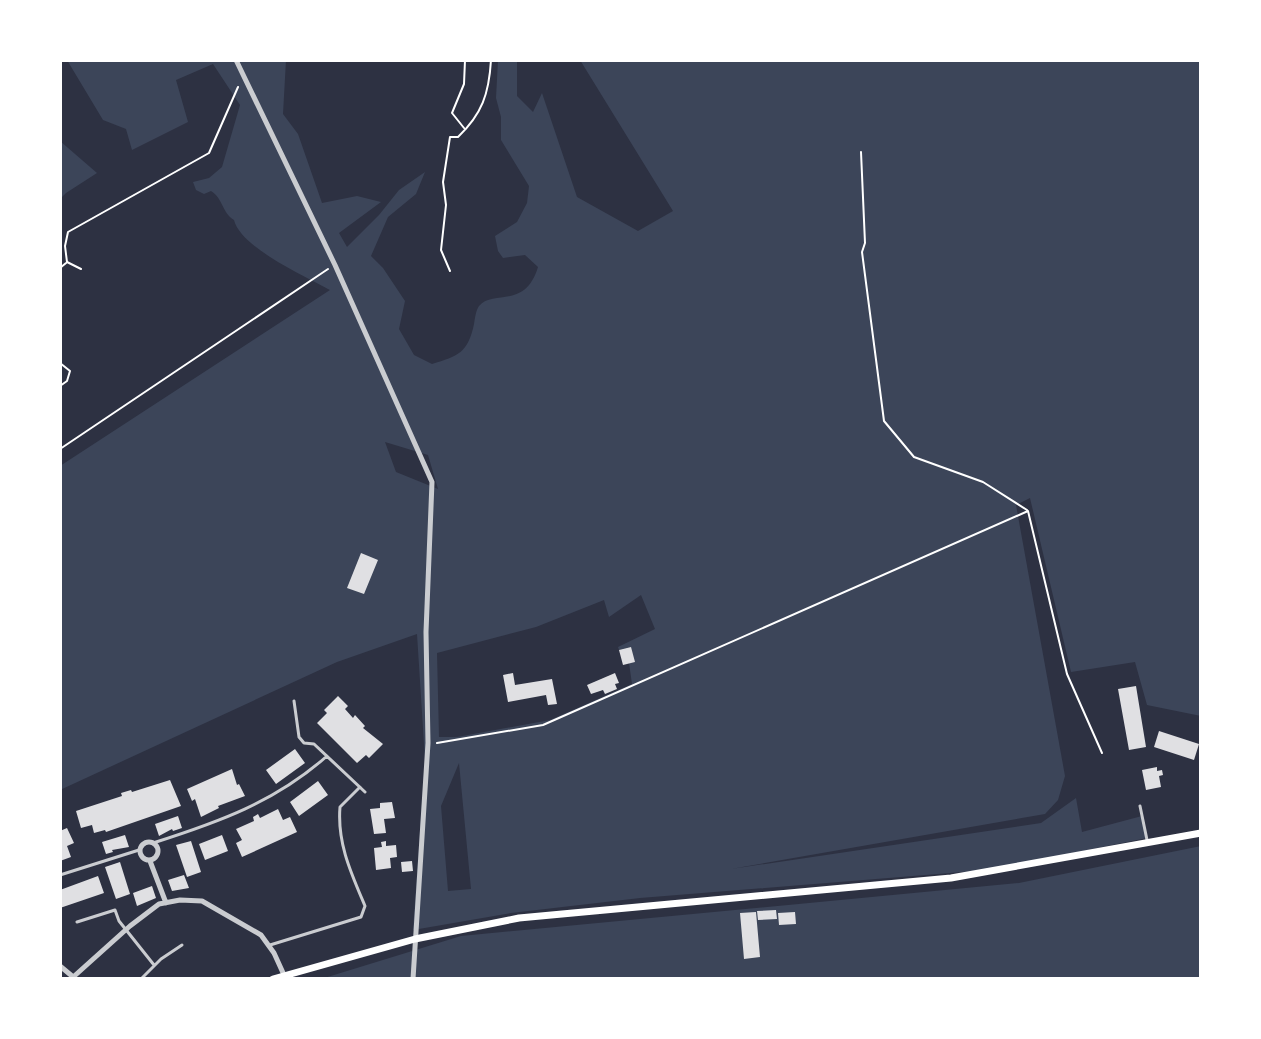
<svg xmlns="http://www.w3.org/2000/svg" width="1261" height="1039" viewBox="0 0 1261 1039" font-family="Figtree,sans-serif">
<rect width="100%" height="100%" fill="#2d3142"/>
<path fill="#3c4559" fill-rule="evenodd" d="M 67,60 L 286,60 L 283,114 L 298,134 L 322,203 L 357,196 L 381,202 L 339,233 L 347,247 L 379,215 L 399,190 L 425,172 L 416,194 L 388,217 L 371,256 L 383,268 L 405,301 L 399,329 L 414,355 L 432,364 C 458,356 468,353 474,324 C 475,318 476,310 479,306 C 493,289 525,310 538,267 L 525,255 L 503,258 L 498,251 L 495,236 L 517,222 L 527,203 L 529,186 L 501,140 L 501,117 L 496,98 L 498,60 L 517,60 L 517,96 L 533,112 L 542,93 L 577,197 L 638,231 L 673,211 L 580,60 L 1201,60 L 1201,716 L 1147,705 L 1135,662 L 1071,672 L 1030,498 L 1016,505 L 1065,776 L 1058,800 L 1045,814 L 731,869 L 1041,823 L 1076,798 L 1082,832 L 1142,816 L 1147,838 L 987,870 L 640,898 L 511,913 L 413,930 L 425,760 L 417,634 L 337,662 L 60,790 L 60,466 L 330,290 C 305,276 241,248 234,220 C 222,213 223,198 211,191 L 204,194 L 196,190 L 193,182 L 209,178 L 222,167 L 240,105 L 213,64 L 176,80 L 188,122 L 132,150 L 126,129 L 103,120 ZM 385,442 L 428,455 L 438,489 L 396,472 ZM 641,595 L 655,629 L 618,647 L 619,650 L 631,647 L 629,663 L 632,684 L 550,720 L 457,737 L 439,737 L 437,653 L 536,627 L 604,600 L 609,617 ZM 459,763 L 471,889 L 448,891 L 441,806 Z
M 60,141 L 97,173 L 66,193 L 60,199 Z
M 1201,846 L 1201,979 L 321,979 L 461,936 L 1019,883 Z"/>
<path fill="#e0e0e3" d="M 361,553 L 378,560 L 364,594 L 347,588 Z
M 631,647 L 635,662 L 623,665 L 619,650 Z
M 513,673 L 515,685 L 552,679 L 557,704 L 548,705 L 546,695 L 508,702 L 503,675 Z
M 615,673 L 619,683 L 615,684 L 617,689 L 605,694 L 603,690 L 591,694 L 587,685 Z
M 1136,686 L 1146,747 L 1129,750 L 1118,689 Z
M 338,696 L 348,706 L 345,709 L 353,718 L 355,715 L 365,726 L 363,728 L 383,744 L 369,758 L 366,755 L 357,763 L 317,723 L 327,713 L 324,710 Z
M 1159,731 L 1199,744 L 1194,760 L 1154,747 Z
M 295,749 L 305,763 L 276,784 L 266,770 Z
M 1157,767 L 1157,771 L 1162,770 L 1163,775 L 1159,776 L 1161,787 L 1146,790 L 1142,770 Z
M 232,769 L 237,785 L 239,784 L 245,796 L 218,806 L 219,808 L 201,817 L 195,799 L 192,801 L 187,789 Z
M 170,780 L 181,806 L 106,832 L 105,830 L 94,833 L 92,825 L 81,828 L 76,811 L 122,796 L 121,793 L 131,790 L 132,792 Z
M 318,781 L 328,795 L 299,816 L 290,802 Z
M 392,802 L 395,818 L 384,819 L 386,833 L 374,834 L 370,809 L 380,808 L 380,803 Z
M 278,809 L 283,820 L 290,817 L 297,832 L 242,857 L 236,843 L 242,840 L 236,829 L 254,821 L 253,817 L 258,814 L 260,818 Z
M 178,816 L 182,828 L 173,831 L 172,829 L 159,836 L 155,824 Z
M 67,828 L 74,843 L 67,846 L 71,857 L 60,861 L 60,831 Z
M 125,835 L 129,847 L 112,850 L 113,852 L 106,854 L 102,842 Z
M 222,835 L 228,851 L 205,860 L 199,844 Z
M 191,841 L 201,872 L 187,877 L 176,845 Z
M 386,841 L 386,846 L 396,845 L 397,857 L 390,858 L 391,868 L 376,870 L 374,848 L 382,847 L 381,842 Z
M 412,861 L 413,871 L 402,872 L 401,862 Z
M 120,862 L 130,894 L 116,899 L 105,867 Z
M 184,875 L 189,888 L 172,891 L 168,880 Z
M 98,876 L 104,893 L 60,908 L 60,890 Z
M 152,886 L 156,898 L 137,906 L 133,893 Z
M 776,910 L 777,919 L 758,920 L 757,911 Z
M 756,912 L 760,957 L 744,959 L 740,913 Z
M 795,912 L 796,924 L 779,925 L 778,913 Z"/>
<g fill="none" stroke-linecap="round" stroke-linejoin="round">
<path stroke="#fff" stroke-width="2" d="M 464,128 L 452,113 L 464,84 L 465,60
M 861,152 L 865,243 L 862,252 L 884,421 L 914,457 L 983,482 L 1027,510
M 60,268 L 66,263
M 81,269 L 67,262 L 65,246 L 68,232 L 209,153 L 238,87
M 450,271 L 441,250 L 446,205 L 443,182 L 450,137 L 458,137 C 482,114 489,94 491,60
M 60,363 L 70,371 L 67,381 L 60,386
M 60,449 L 328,269
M 437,743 L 543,725 L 1028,511 L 1067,674 L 1102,753"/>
<path stroke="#caccd0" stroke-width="3" d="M 294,701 L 299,737 L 304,743 L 314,744 L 365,792
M 1140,806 L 1147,840
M 153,843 C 219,822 275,802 327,756
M 60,875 L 139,850
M 77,922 L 115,910 L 119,921 L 154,965
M 270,945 L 361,917 L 365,906 C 351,873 337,843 340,807 L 360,787
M 141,979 L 161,959 L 182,945"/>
<path stroke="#caccd0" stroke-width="5" d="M 236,60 L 335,265 L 432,482 L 426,632 L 428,743 L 413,979
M140 851a9 9 0 1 1 18 0a9 9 0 1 1-18 0Z
M 150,861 L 166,903
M 60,966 L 72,976
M 71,979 L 130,926 L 159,904 L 180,900 L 202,901 L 261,935 L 274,953 L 284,975"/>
<path stroke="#fff" stroke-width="7" d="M 273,979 L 415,939 L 519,918 L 951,878 L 1201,833"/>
</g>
<rect width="1261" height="1039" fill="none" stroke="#ffffff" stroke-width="124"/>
</svg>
